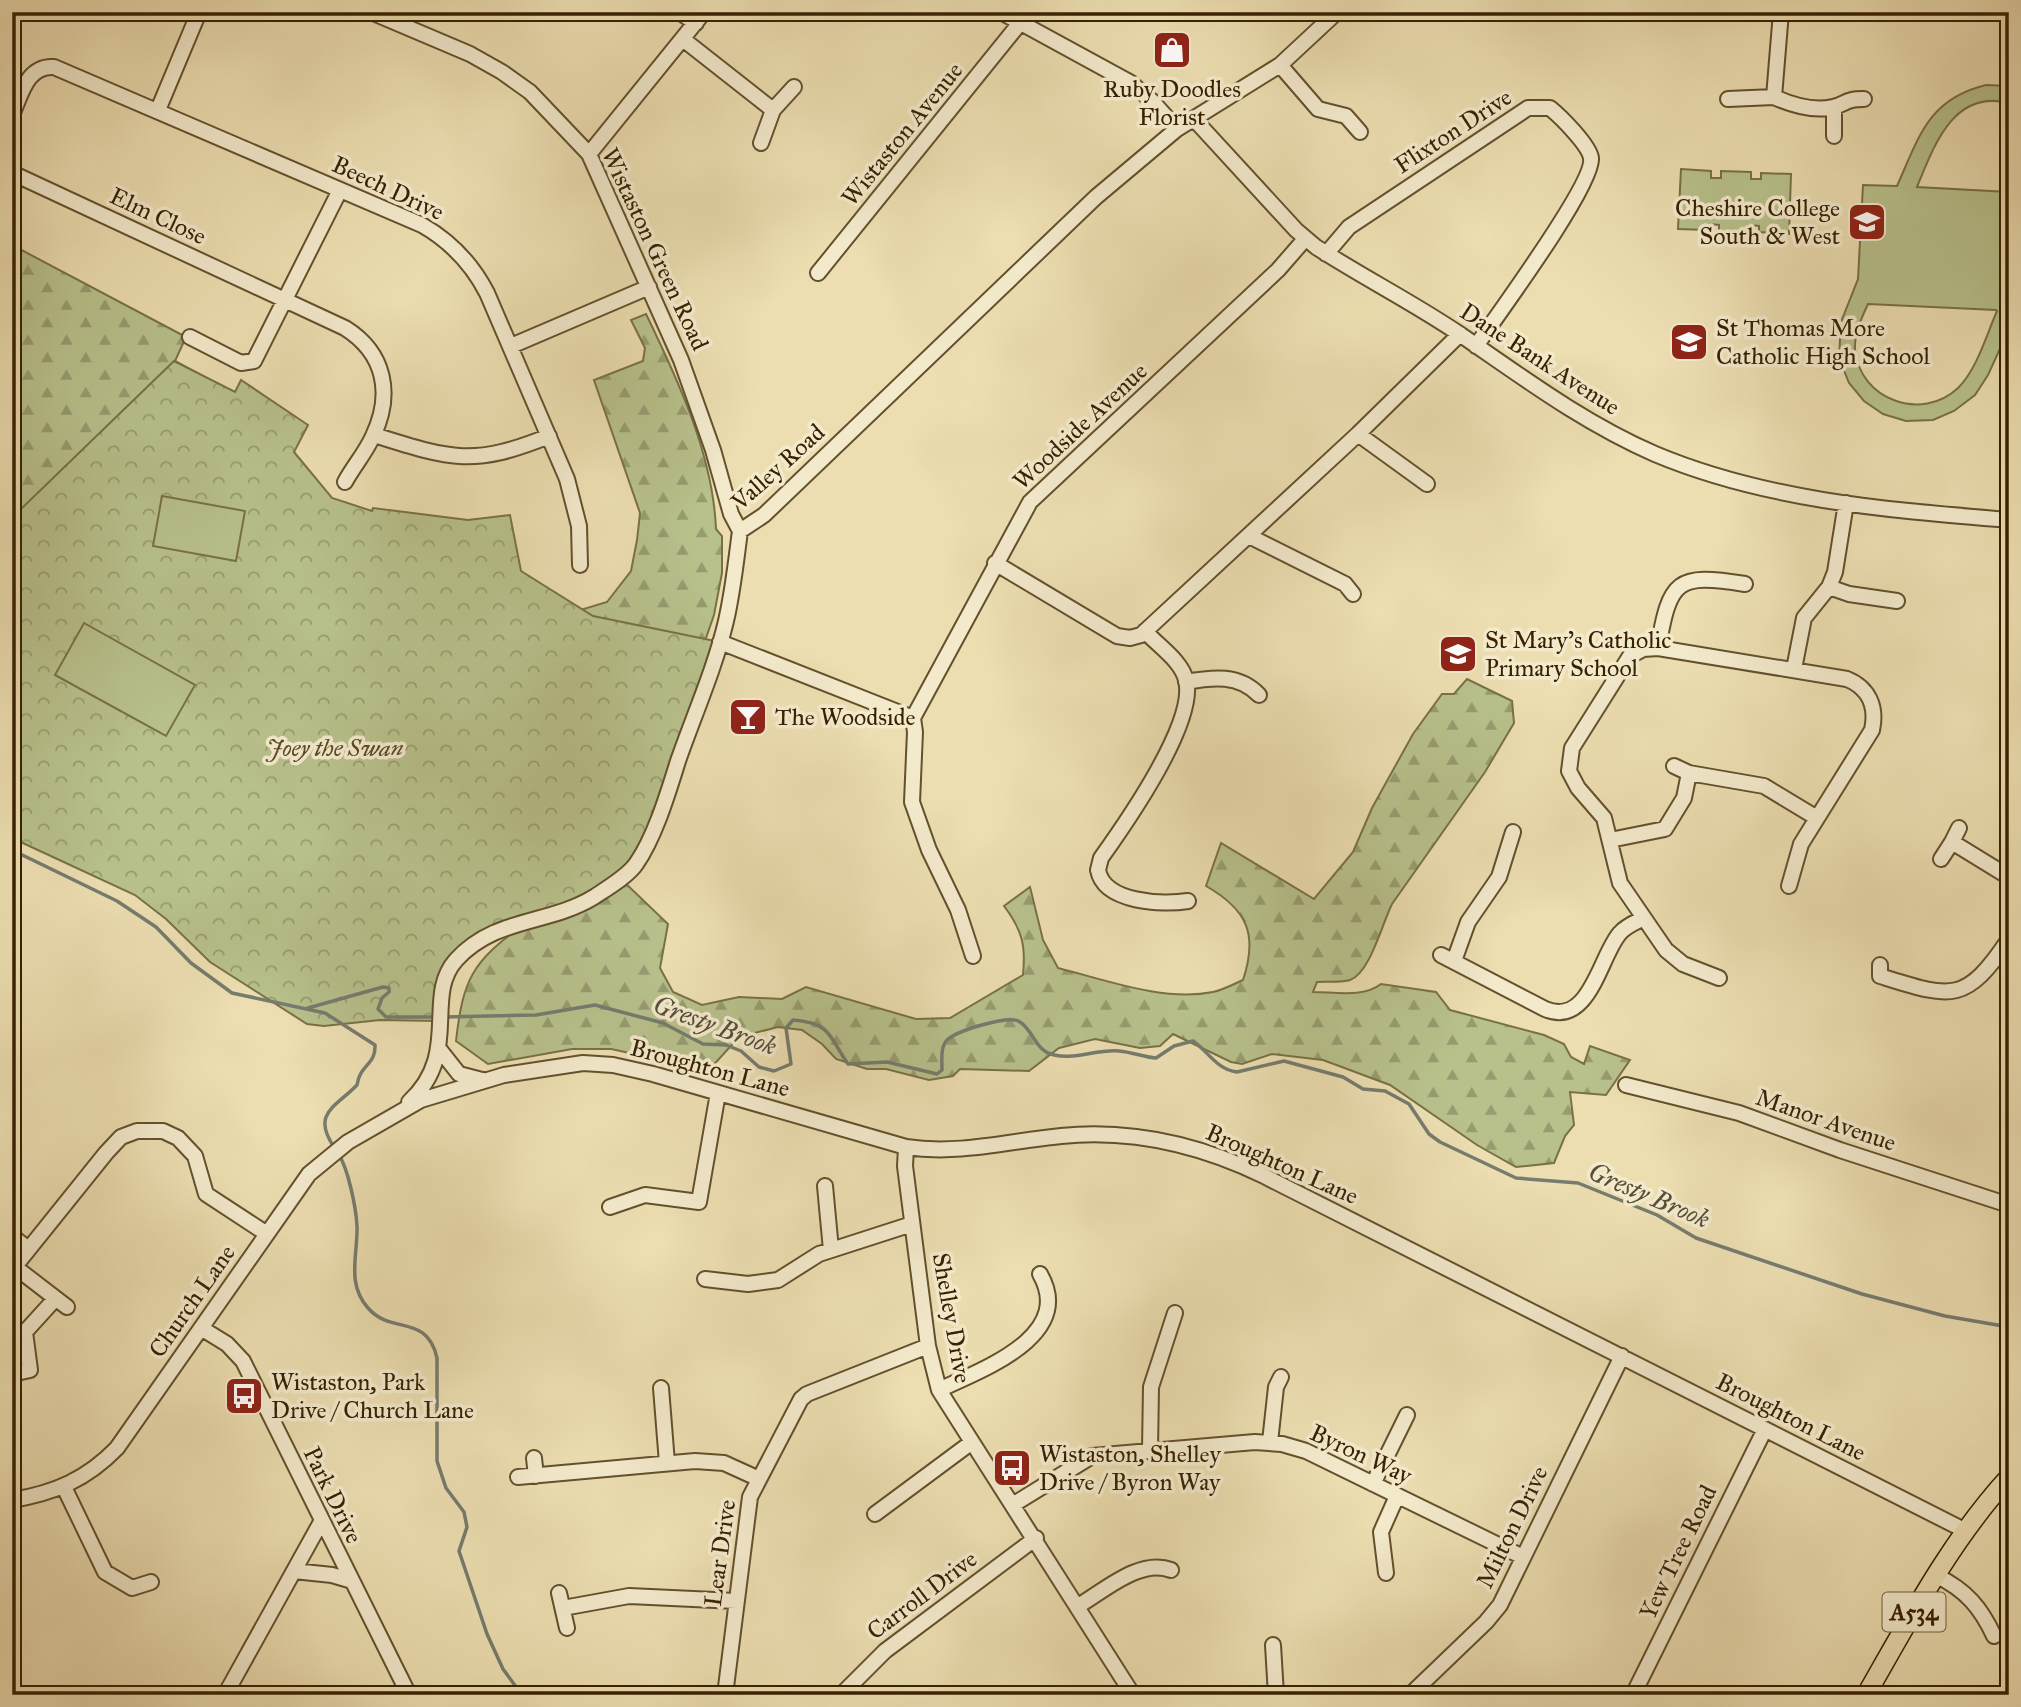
<svg xmlns="http://www.w3.org/2000/svg" width="2021" height="1707" viewBox="0 0 2021 1707" font-family="'IM FELL Great Primer',serif">
<defs>
<pattern id="forest-firs" width="22" height="20" patternUnits="userSpaceOnUse" patternTransform="scale(1.75)"><rect width="22" height="20" fill="#b8c18c"/><path d="M5 1l3.5 6h-7zM16 11l3.5 6h-7z" fill="#969c70"/></pattern>
<pattern id="park-crowns" width="20" height="18" patternUnits="userSpaceOnUse" patternTransform="scale(1.75)"><rect width="20" height="18" fill="#b8c18c"/><path d="M2 6a3 3 0 1 1 6 0M12 15a3 3 0 1 1 6 0" fill="none" stroke="#969c70"/></pattern>
</defs>
<rect width="100%" height="100%" fill="#ecdeb1"/>
<filter id="stains"><feTurbulence type="fractalNoise" baseFrequency=".00286" numOctaves="4"/><feColorMatrix values="0 0 0 0 .2 0 0 0 0 .09 0 0 0 0 .02 0 0 0 .5 -.17"/></filter>
<radialGradient id="worn" r=".72"><stop offset=".6" stop-color="#630" stop-opacity="0"/><stop offset="1" stop-color="#630" stop-opacity=".3"/></radialGradient>
<path fill="url(#forest-firs)" stroke="#787146" stroke-width="2" d="M 12,245 L 186,337 L 175,361 L 208,379 L 12,673 Z
M 646,314 C 678,380 713,455 716,529 L 722,536 L 722,573 L 714,615 L 622,880 L 668,924 L 660,968 L 673,992 L 702,1005 L 739,997 L 782,999 L 806,987 L 916,1019 L 950,1018 L 1023,975 C 1026,945 1022,930 1004,906 L 1030,887 L 1043,940 L 1058,968 C 1106,980 1164,1002 1213,992 C 1223,990 1234,984 1243,980 C 1258,935 1248,910 1206,886 L 1221,843 L 1314,899 L 1353,852 L 1372,808 L 1413,734 L 1442,694 L 1454,694 L 1467,679 L 1512,701 L 1514,723 L 1485,772 L 1392,904 C 1382,924 1370,973 1350,980 C 1341,983 1327,981 1317,982 L 1313,992 C 1335,992 1363,998 1381,984 L 1436,992 L 1450,1010 L 1544,1035 L 1564,1044 L 1571,1057 L 1584,1064 L 1590,1046 L 1630,1060 L 1606,1095 L 1570,1092 L 1574,1125 L 1565,1136 L 1554,1163 L 1516,1167 L 1477,1145 L 1390,1085 L 1323,1060 L 1272,1054 L 1242,1064 L 1231,1062 L 1173,1034 L 1160,1046 L 1140,1048 L 1095,1039 L 1059,1048 L 1029,1071 L 960,1069 L 953,1076 L 929,1080 L 886,1069 L 867,1069 L 836,1059 L 822,1044 L 802,1030 L 778,1027 L 739,1037 L 709,1070 L 611,1049 L 572,1049 L 488,1064 L 456,1041 C 463,979 472,962 523,925 L 554,618 L 607,602 L 631,571 L 637,540 L 640,513 L 594,380 L 643,361 L 645,348 L 631,320 Z"/>
<path fill="url(#park-crowns)" stroke="#787146" stroke-width="2" d="M 174,361 L 235,392 L 241,380 L 308,425 L 294,452 L 332,498 L 372,511 L 373,508 L 468,520 L 510,515 L 521,571 L 593,616 L 720,642 L 635,866 L 593,898 L 510,924 L 454,963 L 436,1021 L 380,1020 L 324,1026 L 307,1024 L 210,962 L 166,919 L 135,895 L 12,838 L 12,534 L 20,510 Z"/>
<path fill="#b8c18c" stroke="#787146" stroke-width="2" fill-rule="evenodd" d="M 1986,85 L 2009,86 L 2009,103 C 1953,89 1934,146 1917,187 L 2009,192 L 2009,329 L 1988,375 L 1975,395 L 1954,411 L 1933,420 L 1906,421 L 1883,414 L 1864,401 L 1849,383 L 1839,358 L 1841,322 L 1858,279 L 1863,185 L 1897,186 C 1919,137 1928,99 1986,85 ZM 1868,304 L 1996,310 L 1997,311 C 1986,336 1977,369 1958,388 C 1922,422 1860,400 1855,350 C 1854,334 1861,319 1868,304 Z
M 1681,169 L 1711,171 L 1711,178 L 1721,178 L 1721,171 L 1751,172 L 1751,179 L 1761,179 L 1761,173 L 1791,174 L 1789,234 L 1759,232 L 1759,226 L 1749,225 L 1749,232 L 1719,231 L 1719,225 L 1709,224 L 1708,230 L 1678,229 Z
M 162,496 L 245,511 L 236,561 L 153,546 Z
M 84,623 L 195,685 L 166,736 L 55,675 Z"/>
<g fill="none" stroke-linecap="round" stroke-linejoin="round">
<path stroke="#767c6f" stroke-width="3.5" d="M 12,850 L 117,901 L 156,927 L 191,963 L 232,993 L 325,1013 L 375,1045 C 376,1065 360,1064 357,1085 C 336,1107 311,1113 334,1147
M 308,1008 L 383,987 L 389,988 L 389,992 L 382,998 L 378,1009 L 386,1017 L 437,1017
M 445,1017 L 536,1015 L 595,1005 L 663,1023 L 703,1044 L 726,1045 L 741,1051 L 759,1067 L 774,1071 L 791,1064 L 786,1028 L 793,1020 C 832,1023 829,1037 848,1064 L 887,1062 L 937,1074 L 942,1070 C 942,1060 940,1046 948,1039 C 958,1031 1009,1014 1020,1022 C 1034,1031 1035,1051 1054,1055 C 1076,1060 1097,1049 1119,1051 C 1132,1052 1143,1057 1156,1058 L 1174,1046 L 1193,1041 C 1209,1052 1216,1069 1237,1072 L 1284,1061 L 1343,1077 L 1363,1089 L 1385,1091 L 1409,1104 L 1429,1134 L 1440,1142 L 1516,1178 L 1578,1183 L 1657,1215 L 1696,1238 L 1862,1294 L 1945,1316 L 2009,1327
M 338,1153 C 348,1168 356,1207 357,1226 C 358,1255 346,1283 368,1308 C 391,1335 427,1313 437,1358 L 437,1461 L 446,1488 L 464,1512 L 467,1527 L 459,1551 L 487,1634 L 503,1669 L 522,1695"/>
<defs>
<path id="minor" d="M 371,12 L 470,54 L 502,72 L 530,92 L 589,154 L 681,360 L 713,450 L 731,514 L 740,531
M 679,12 L 696,23
M 1001,12 L 1131,83 L 1152,101 L 1177,129
M 1781,12 L 1774,97 C 1792,105 1813,112 1833,107 C 1847,104 1844,99 1864,99
M 684,40 L 773,110
M 1280,65 L 1318,109 L 1346,116 L 1360,132
M 1728,99 L 1774,97
M 1834,107 L 1834,136
M 158,110 L 199,12
M 12,115 C 21,95 27,65 54,67 L 422,225 C 450,241 472,264 487,293 L 567,479 L 579,526 L 580,565
M 1194,119 L 1296,230 L 1316,247 C 1364,278 1414,303 1461,335 C 1525,379 1584,423 1655,454 C 1767,501 1889,510 2009,520
M 761,143 L 773,110 L 794,87
M 589,154 L 704,12
M 12,173 L 345,328 C 385,353 393,394 373,436 C 366,452 353,467 345,482
M 1326,254 L 1349,227 L 1528,108 L 1550,108 C 1561,117 1589,145 1591,158 C 1595,183 1496,317 1476,346
M 818,273 L 1020,23
M 190,337 L 241,363 L 254,361 L 340,190
M 511,346 L 649,287
M 1358,434 L 1427,484
M 374,435 C 450,459 473,467 549,436
M 1249,536 L 1345,584 L 1353,594
M 995,563 L 1117,636 L 1130,638 L 1141,635 L 1358,434 L 1460,334
M 1829,587 L 1849,594 L 1897,601
M 1145,631 C 1158,646 1181,660 1186,680 C 1197,722 1126,823 1101,858 L 1098,870 C 1104,903 1163,905 1188,901
M 720,642 L 913,718 L 915,732 L 912,802 L 929,850 L 958,910 L 973,956
M 1658,648 C 1670,580 1676,573 1745,584
M 1794,669 L 1804,618 L 1829,587 L 1835,572 L 1846,503
M 1186,682 C 1213,677 1239,674 1259,695
M 913,718 L 1030,502 L 1278,270 L 1305,239
M 1674,766 L 1689,773
M 1959,828 L 1952,842 L 2009,877
M 1610,840 L 1665,829 L 1684,798 L 1689,773 L 1764,786 L 1817,818
M 1941,859 L 1952,842
M 1441,955 L 1545,1009 C 1590,1028 1600,955 1620,933 C 1626,926 1636,922 1644,918
M 1454,961 L 1468,922 L 1499,877 L 1513,832
M 1880,965 L 1880,976 C 1951,998 1965,1005 2009,939
M 1719,978 L 1683,964 L 1666,950 L 1620,883 L 1604,818 L 1578,788 L 1569,771 L 1572,748 L 1630,656 L 1643,649 L 1658,648 L 1847,679 C 1869,688 1877,707 1872,730 L 1801,844 L 1789,886
M 440,1050 L 459,1074 L 482,1080
M 1626,1085 L 1739,1113 L 1840,1150 L 2009,1205
M 409,1102 C 462,1053 423,997 456,960 C 495,917 548,925 594,897 C 606,889 628,876 636,864 C 655,837 668,793 678,761 C 694,715 715,668 726,621 C 733,591 736,561 740,531 L 764,515 L 1096,197 L 1177,129 L 1280,65 L 1337,12
M 906,1147 L 905,1166 L 928,1346 L 939,1390 L 1133,1695
M 825,1186 L 831,1250
M 610,1207 L 645,1195 L 699,1202 L 718,1093
M 12,1236 L 28,1249
M 15,1267 L 67,1307
M 12,1270 L 106,1153 L 121,1137 L 137,1131 L 163,1131 L 178,1138 L 195,1156 L 206,1194 L 267,1234
M 705,1279 L 748,1284 L 778,1280 L 819,1254 L 912,1224
M 201,1328 L 227,1344 L 243,1361 L 409,1695
M 12,1374 L 30,1370 L 25,1332 L 55,1299
M 661,1388 L 667,1463
M 939,1390 C 980,1370 1076,1337 1040,1274
M 1270,1442 L 1276,1387 L 1281,1377
M 1150,1450 L 1151,1387 L 1175,1313
M 534,1458 L 536,1476
M 518,1477 L 695,1461 L 724,1463 L 757,1478
M 1373,1484 L 1407,1415
M 64,1487 L 105,1572 L 132,1588 L 151,1582
M 12,1500 C 55,1493 87,1479 117,1448 L 309,1174 L 348,1142 L 421,1100 L 504,1075 L 583,1063 L 613,1065 L 653,1074 L 906,1147 C 959,1155 1009,1141 1061,1136 C 1132,1129 1200,1145 1264,1176 L 1966,1531
M 1014,1504 L 1092,1456 L 1255,1442 L 1282,1444 L 1306,1451 L 1523,1557
M 875,1514 L 972,1442
M 294,1571 L 332,1575 L 349,1580
M 1386,1573 L 1381,1532 L 1397,1496
M 1937,1576 C 1966,1590 1981,1608 1994,1636
M 559,1593 L 567,1628
M 1078,1606 C 1104,1591 1140,1558 1171,1570
M 563,1608 L 629,1596 L 736,1601
M 1273,1645 L 1276,1695
M 225,1695 L 321,1522
M 725,1695 L 750,1497 L 801,1399 L 807,1394 L 928,1346
M 841,1695 L 885,1651 L 1036,1538
M 1410,1695 L 1486,1622 L 1500,1605 L 1622,1356
M 1633,1695 L 1765,1429"/>
<path id="major" d="M 1866,1695 C 1909,1620 1951,1540 2009,1477"/>
</defs>
<use href="#minor" stroke="#64502d" stroke-width="18"/>
<use href="#major" stroke="#372101" stroke-width="21"/>
<use href="#minor" stroke="#f3eacc" stroke-width="14"/>
<use href="#major" stroke="#ecdeb1" stroke-width="18"/>
</g>
<defs>
<symbol id="shop-square" viewBox="-11 -11 22 22"><rect x="-9" y="-9" width="18" height="18" rx="4" fill="#8f2418" stroke="#f3eacc"/><path d="M-5-2.5h2.3a2.7 3.5 0 0 1 5.4 0H5L5.5 6h-11ZM-1.5-2.5h3a1.5 2.3 0 0 0-3 0Z" fill="#fff"/></symbol>
<symbol id="university-square" viewBox="-11 -11 22 22"><rect x="-9" y="-9" width="18" height="18" rx="4" fill="#8f2418" stroke="#f3eacc"/><path d="M0-5L7-2L0 1L-7-2ZM-4 1L0 2.5L4 1V4Q0 6-4 4Z" fill="#fff"/></symbol>
<symbol id="school-square" viewBox="-11 -11 22 22"><rect x="-9" y="-9" width="18" height="18" rx="4" fill="#8f2418" stroke="#f3eacc"/><path d="M0-5L7-2L0 1L-7-2ZM-4 1L0 2.5L4 1V4Q0 6-4 4Z" fill="#fff"/></symbol>
<symbol id="bar-square" viewBox="-11 -11 22 22"><rect x="-9" y="-9" width="18" height="18" rx="4" fill="#8f2418" stroke="#f3eacc"/><path d="M-6-5H6L.8 .8V4.5H3.5V6h-7V4.5H-.8V.8Z" fill="#fff"/></symbol>
<symbol id="bus-square" viewBox="-11 -11 22 22"><rect x="-9" y="-9" width="18" height="18" rx="4" fill="#8f2418" stroke="#f3eacc"/><path d="M-5-6H5V4H4V6H2V4H-2V6H-4V4H-5ZM-3.5-4V0h7V-4ZM-3.5 1.2v1.5H-2V1.2ZM2 1.2v1.5H3.5V1.2Z" fill="#fff"/></symbol>
</defs>
<g fill-rule="evenodd">
<use href="#shop-square" x="1150" y="28" width="44" height="44"/>
<use href="#university-square" x="1845" y="200" width="44" height="44"/>
<use href="#school-square" x="1667" y="320" width="44" height="44"/>
<use href="#school-square" x="1436" y="632" width="44" height="44"/>
<use href="#bar-square" x="726" y="695" width="44" height="44"/>
<use href="#bus-square" x="222" y="1374" width="44" height="44"/>
<use href="#bus-square" x="990" y="1446" width="44" height="44"/>
</g>
<g text-anchor="middle" stroke-width="7" stroke-linejoin="round" paint-order="stroke">
<rect fill="#f3eacc" stroke="#6f5d3e" stroke-width="2" x="1882.5" y="1592.5" width="63" height="39" rx="5"/>
<g font-size="23" font-weight="bold" fill="#372101">
<text x="1914" y="1620">A534</text>
</g>
<g font-size="24" fill="#372101" stroke="#f3eacc" text-anchor="start">
<text x="1172" y="97" text-anchor="middle">Ruby Doodles<tspan x="1172" dy="28">Florist</tspan></text>
<text x="1840" y="216" text-anchor="end">Cheshire College<tspan x="1840" dy="28">South &amp; West</tspan></text>
<text x="1716" y="336">St Thomas More<tspan x="1716" dy="28">Catholic High School</tspan></text>
<text x="1485" y="648">St Mary's Catholic<tspan x="1485" dy="28">Primary School</tspan></text>
<text x="775" y="725">The Woodside</text>
<text x="271" y="1390">Wistaston, Park<tspan x="271" dy="28">Drive / Church Lane</tspan></text>
<text x="1039" y="1462">Wistaston, Shelley<tspan x="1039" dy="28">Drive / Byron Way</tspan></text>
</g>
<g font-size="24" fill="#372101" stroke="#f3eacc">
<text transform="translate(1453 131) rotate(-33)" y="8">Flixton Drive</text>
<text transform="translate(902 134) rotate(-51)" y="8">Wistaston Avenue</text>
<text transform="translate(388 188) rotate(25)" y="8">Beech Drive</text>
<text transform="translate(158 216) rotate(25)" y="8">Elm Close</text>
<text transform="translate(655 249) rotate(65)" y="8">Wistaston Green Road</text>
<text transform="translate(1540 359) rotate(33)" y="8">Dane Bank Avenue</text>
<text transform="translate(1080 426) rotate(-43)" y="8">Woodside Avenue</text>
<text transform="translate(778 467) rotate(-42)" y="8">Valley Road</text>
<text transform="translate(710 1068) rotate(15)" y="8">Broughton Lane</text>
<text transform="translate(1826 1120) rotate(19)" y="8">Manor Avenue</text>
<text transform="translate(1282 1164) rotate(24)" y="8">Broughton Lane</text>
<text transform="translate(192 1301) rotate(-55)" y="8">Church Lane</text>
<text transform="translate(952 1318) rotate(80)" y="8">Shelley Drive</text>
<text transform="translate(1791 1417) rotate(27)" y="8">Broughton Lane</text>
<text transform="translate(1361 1454) rotate(25)" y="8">Byron Way</text>
<text transform="translate(333 1495) rotate(64)" y="8">Park Drive</text>
<text transform="translate(1512 1527) rotate(-64)" y="8">Milton Drive</text>
<text transform="translate(1678 1552) rotate(-64)" y="8">Yew Tree Road</text>
<text transform="translate(720 1553) rotate(-82)" y="8">Lear Drive</text>
<text transform="translate(922 1595) rotate(-37)" y="8">Carroll Drive</text>
</g>
<g font-size="24" font-style="italic" fill="#574924" stroke="#f3eacc">
<text x="335" y="756">Joey the Swan</text>
</g>
<g font-size="26" font-style="italic" fill="#564f38" stroke="#f3eacc">
<text transform="translate(715 1025) rotate(20)" y="9">Gresty Brook</text>
<text transform="translate(1649 1195) rotate(23)" y="9">Gresty Brook</text>
</g>
</g>
<rect width="2021" height="1707" fill="none" stroke="#ecdeb1" stroke-width="42"/>
<rect x="14" y="14" width="1993" height="1679" fill="none" stroke="#372101" stroke-width="3.5"/>
<rect x="21" y="21" width="1979" height="1665" fill="none" stroke="#372101" stroke-width="2"/>
<rect width="100%" height="100%" filter="url(#stains)"/>
<rect width="100%" height="100%" fill="url(#worn)"/>
</svg>
